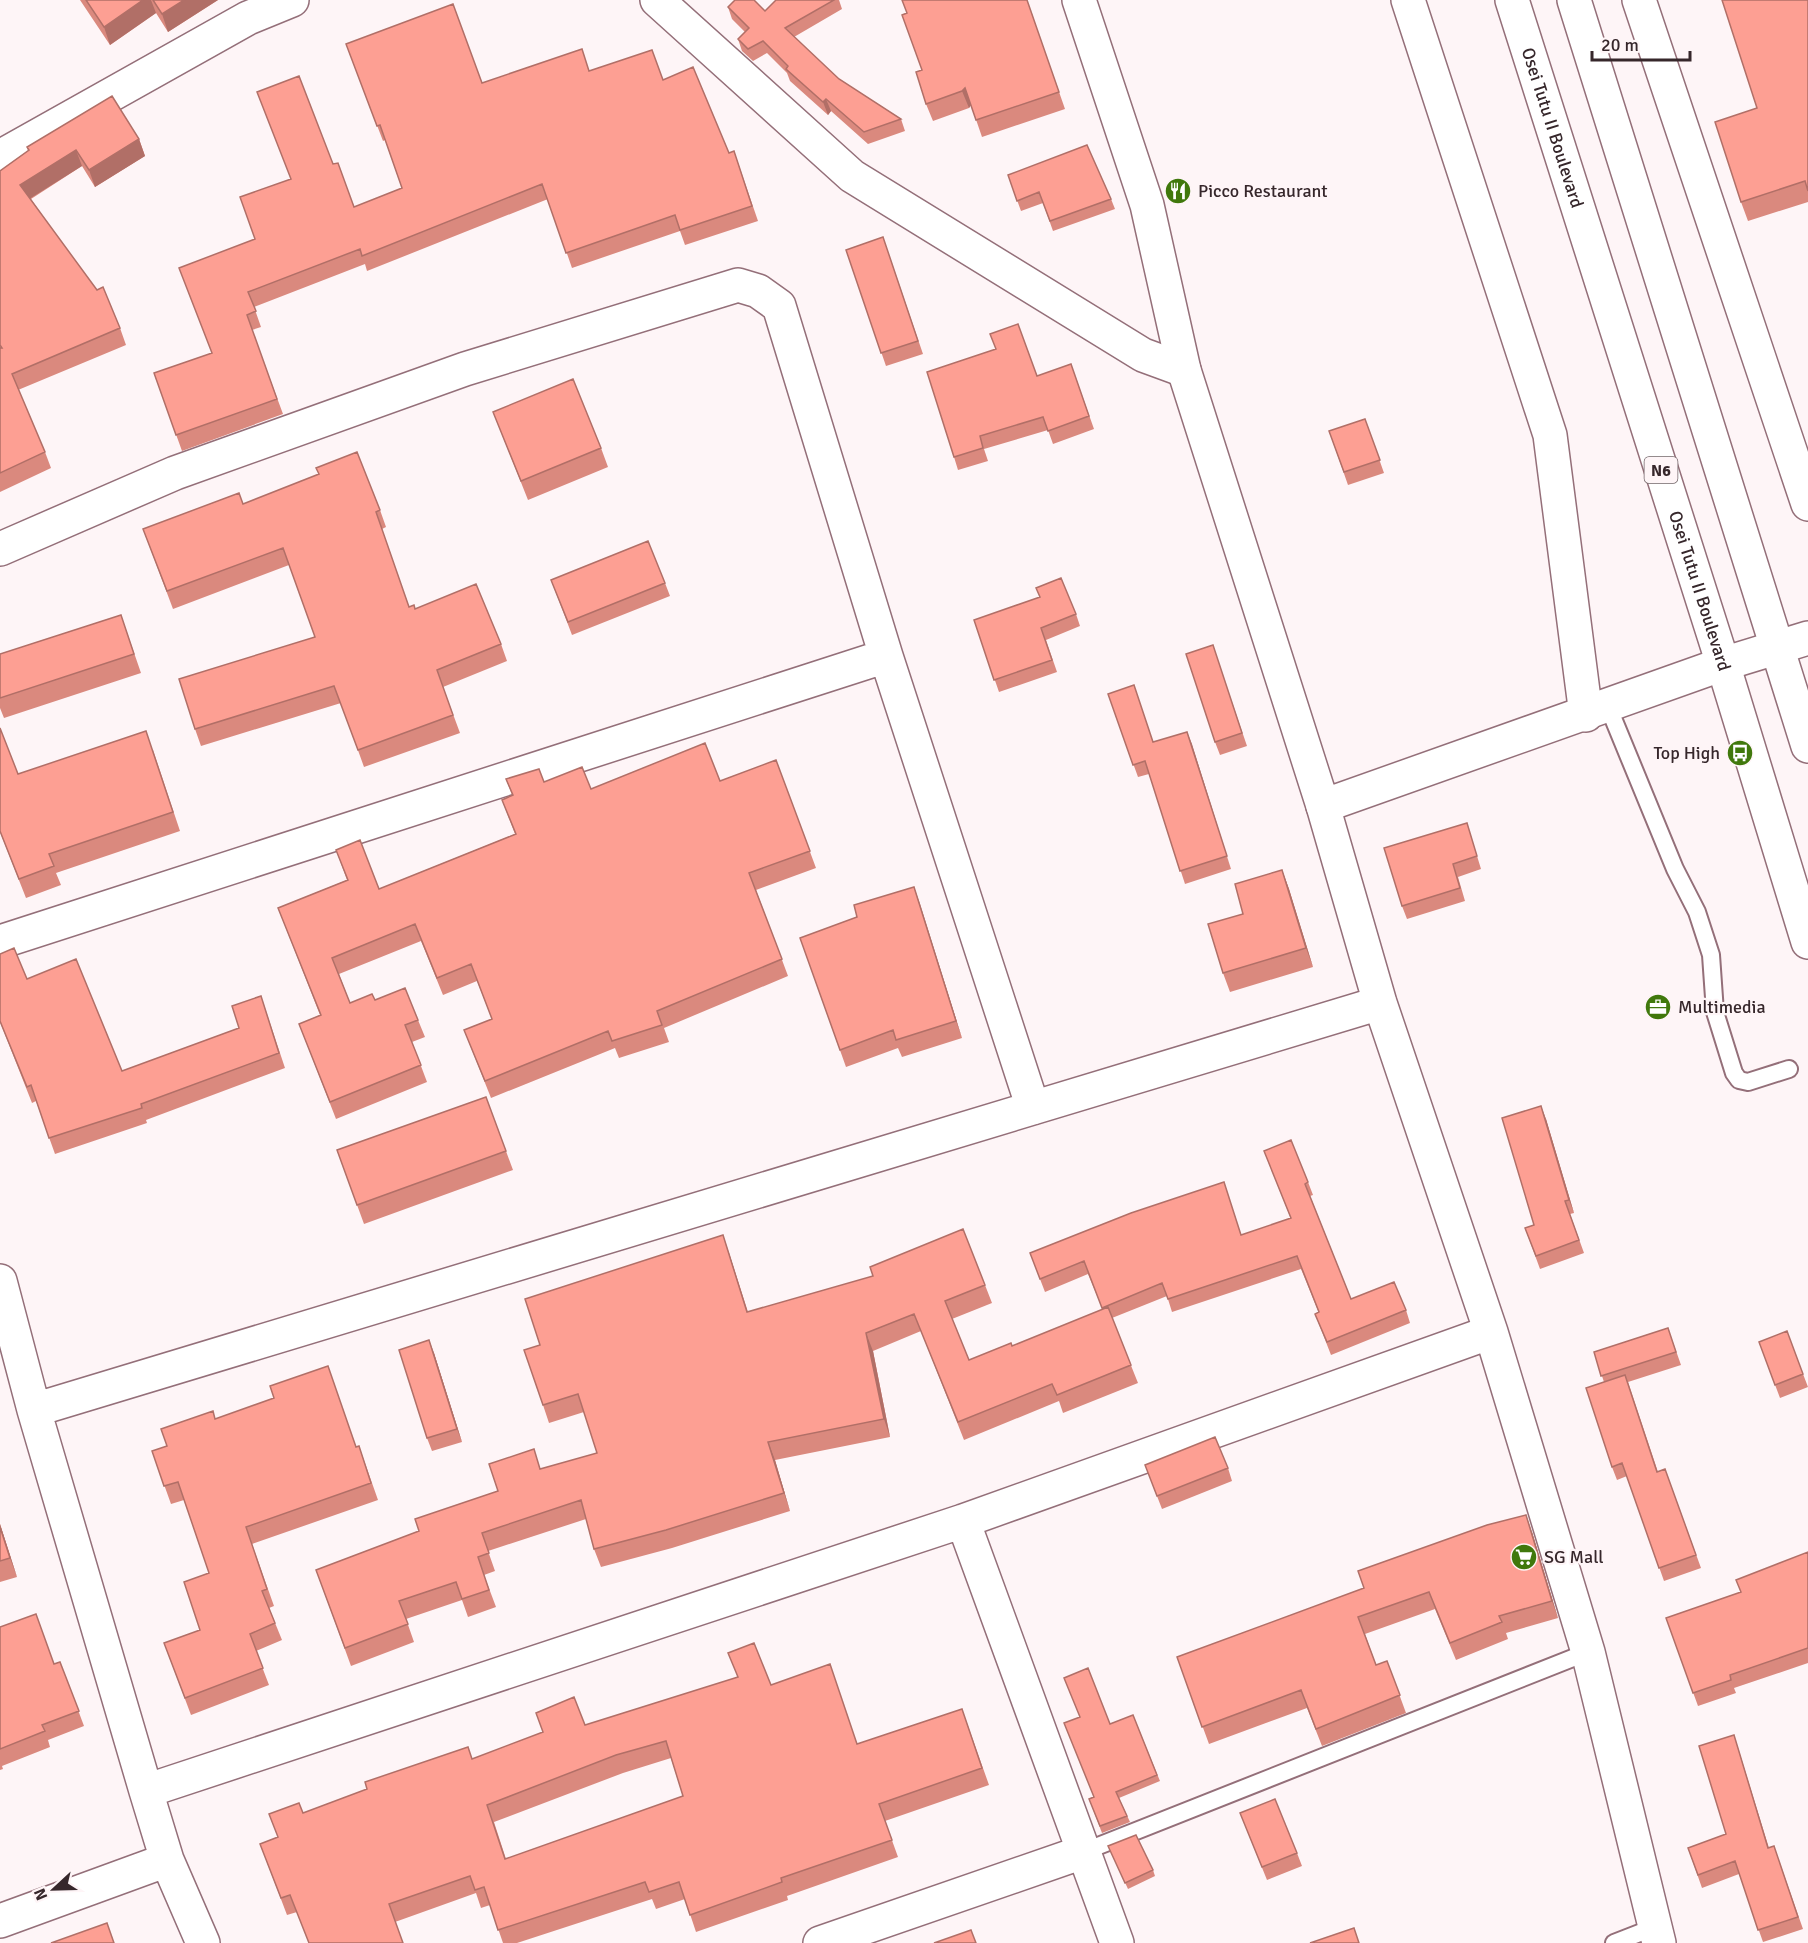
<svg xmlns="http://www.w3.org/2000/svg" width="1808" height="1943" viewBox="0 0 1808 1943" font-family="Signika,sans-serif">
<rect width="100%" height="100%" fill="#fef5f7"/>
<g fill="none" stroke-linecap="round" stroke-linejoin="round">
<defs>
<path id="lane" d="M 1608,706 L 1675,869 L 1697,912 L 1711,955 L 1715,1012 L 1734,1073 L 1739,1080 L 1748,1082 L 1789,1069
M 1083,1852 L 1588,1652
M 1614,1943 L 1655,1927"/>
<path id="street" d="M 657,0 L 852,176 L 1143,355 L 1184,370
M 1408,0 L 1550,435 L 1586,715
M 1639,0 L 1808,504
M 0,157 L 248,18 L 292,0
M 0,549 L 175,473 L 465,369 L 738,285 L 758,291 L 779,306 L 886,656 L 1033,1108
M 1323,806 L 1380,1003 L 1491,1332 L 1588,1652 L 1659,1943
M 0,942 L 886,656
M 0,1281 L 34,1410 L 146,1791 L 167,1860 L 203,1943
M 34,1410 L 1380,1003
M 963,1521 L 1117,1943
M 146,1791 L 963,1521 L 1491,1332
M 0,1921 L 167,1860
M 820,1943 L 1083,1852"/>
<path id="secondary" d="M 1079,0 L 1147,205 L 1184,370 L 1323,806 L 1723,664 L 1808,638"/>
<g id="highway">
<path id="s1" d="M 1512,0 L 1723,664 L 1808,942"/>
<path d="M 1574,0 L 1808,746"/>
</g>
</defs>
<use href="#lane" stroke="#946f79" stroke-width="20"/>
<use href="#street" stroke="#946f79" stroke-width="36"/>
<use href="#secondary" stroke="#946f79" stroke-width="36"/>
<use href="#highway" stroke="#946f79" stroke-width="36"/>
<use href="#lane" stroke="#fff" stroke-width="16"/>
<use href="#street" stroke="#fff" stroke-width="33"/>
<use href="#secondary" stroke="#fff" stroke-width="33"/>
<use href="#highway" stroke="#fff" stroke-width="33"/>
</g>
<path fill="#da897e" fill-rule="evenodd" d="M 80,0 L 218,0 L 168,32 L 156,13 L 110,45 Z
M 776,0 L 839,0 L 842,9 L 794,37 L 839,79 L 901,119 L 905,131 L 868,144 L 831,111 L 828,115 L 790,81 L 787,73 L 767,53 L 753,61 L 742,51 L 738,39 L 745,32 L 732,19 L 728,7 L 765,11 Z
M 1027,0 L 1065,109 L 982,137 L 971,105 L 969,108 L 933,121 L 926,104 L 922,70 L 907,13 Z
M 1808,0 L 1808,202 L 1748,221 L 1741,202 L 1757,108 Z
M 346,44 L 482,83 L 590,71 L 663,80 L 729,153 L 734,151 L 758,221 L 685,245 L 680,231 L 572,268 L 548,199 L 367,271 L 365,264 L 254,307 L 261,327 L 252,330 L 283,414 L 182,451 L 154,373 L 212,353 L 255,239 L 333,164 L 354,207 L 402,188 L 385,140 L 383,141 Z
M 139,139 L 145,156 L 95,187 L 82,166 L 31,199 L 120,328 L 126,345 L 18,390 L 45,452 L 51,468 L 0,492 L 0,171 L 28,151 L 27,147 Z
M 1008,175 L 1111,199 L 1115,209 L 1053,231 L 1043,203 L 1021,211 Z
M 883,237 L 923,354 L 886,366 L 846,250 Z
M 1071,364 L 1094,429 L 1053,444 L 1048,430 L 984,449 L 988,461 L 958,470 L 954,457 L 1037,376 Z
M 493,412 L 601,448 L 608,467 L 528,500 Z
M 1365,419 L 1384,473 L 1348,485 L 1329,431 Z
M 243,504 L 380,510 L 386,527 L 382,529 L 409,607 L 501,644 L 507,661 L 443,687 L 460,733 L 364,767 L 341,703 L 201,746 L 195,729 L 315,637 L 289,565 L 173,609 L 143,529 Z
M 551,580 L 665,583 L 670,596 L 572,635 Z
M 1076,614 L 1080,626 L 1046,640 L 1057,672 L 999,692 L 974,620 Z
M 121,615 L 141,673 L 4,718 L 0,708 L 0,654 Z
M 1217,658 L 1247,746 L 1220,755 L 1215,742 Z
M 1108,694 L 1154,742 L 1187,732 L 1231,869 L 1185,884 L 1149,774 L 1138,777 Z
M 153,750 L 180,831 L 56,873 L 61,885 L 26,898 L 0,832 L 18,774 Z
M 776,760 L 816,868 L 756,890 L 788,976 L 664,1028 L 669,1042 L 619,1058 L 615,1048 L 491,1098 L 464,1030 L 492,1019 L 477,981 L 443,995 L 421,941 L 339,974 L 350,1003 L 375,1000 L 418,1020 L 425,1037 L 412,1042 L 427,1082 L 336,1119 L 299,1024 L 320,1015 L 278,908 L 347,880 L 336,850 L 379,889 L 515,834 L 502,800 L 512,795 L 506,779 L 544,782 L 591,789 L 720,781 Z
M 1467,823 L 1481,869 L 1458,877 L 1465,901 L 1407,919 L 1402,906 Z
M 1282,870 L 1289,889 L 1313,967 L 1230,992 L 1223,973 L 1243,914 Z
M 914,887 L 962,1038 L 902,1057 L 898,1048 L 846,1067 L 800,938 L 857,917 Z
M 0,954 L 122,1071 L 239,1028 L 261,996 L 285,1068 L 146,1120 L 147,1123 L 55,1154 L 36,1101 L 32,1103 L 0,1022 Z
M 486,1097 L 513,1170 L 364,1224 L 337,1150 Z
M 1546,1119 L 1574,1213 L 1570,1214 L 1584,1253 L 1540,1269 L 1525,1228 L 1534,1225 Z
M 1264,1151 L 1308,1182 L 1313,1195 L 1310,1196 L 1351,1299 L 1406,1310 L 1410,1323 L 1331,1355 L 1315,1314 L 1319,1313 L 1301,1269 L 1172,1312 L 1167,1296 L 1112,1318 L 1138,1383 L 1063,1413 L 1059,1401 L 964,1440 L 921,1331 L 873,1351 L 890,1437 L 775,1460 L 790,1511 L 672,1548 L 601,1567 L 594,1549 L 586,1519 L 488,1551 L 495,1571 L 484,1575 L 496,1607 L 468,1617 L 462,1600 L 406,1619 L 414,1642 L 351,1666 L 316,1570 L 419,1531 L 541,1469 L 597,1453 L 584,1412 L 549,1423 L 543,1405 L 540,1345 L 729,1253 L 748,1312 L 985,1285 L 992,1303 L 952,1319 L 969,1360 L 1012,1346 L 1103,1310 L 1088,1274 L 1045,1292 L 1030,1253 L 1224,1182 L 1241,1235 L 1291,1219 Z
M 1668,1328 L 1681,1365 L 1628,1382 L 1658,1472 L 1665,1469 L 1701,1568 L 1664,1581 L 1627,1476 L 1617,1480 L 1612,1467 L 1604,1382 L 1594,1352 Z
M 1759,1342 L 1803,1374 L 1808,1387 L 1780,1398 Z
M 434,1353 L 462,1442 L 432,1451 L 427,1438 Z
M 215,1419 L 356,1447 L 359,1446 L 378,1500 L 252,1544 L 274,1606 L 269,1608 L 282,1640 L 256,1651 L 269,1685 L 191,1715 L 164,1643 L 200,1630 L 209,1573 L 184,1500 L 171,1504 L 152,1451 L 167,1446 Z
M 1145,1465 L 1228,1468 L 1232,1481 L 1162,1509 Z
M 0,1524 L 17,1577 L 0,1582 Z
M 1532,1532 L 1558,1618 L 1506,1633 L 1508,1639 L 1456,1660 L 1435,1609 L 1365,1634 L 1376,1665 L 1387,1661 L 1406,1713 L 1322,1746 L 1307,1708 L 1209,1744 L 1177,1657 Z
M 1808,1552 L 1808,1663 L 1734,1688 L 1736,1693 L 1698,1706 L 1666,1618 L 1741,1592 Z
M 0,1627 L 54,1664 L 60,1662 L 84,1726 L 48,1740 L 50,1747 L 2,1766 L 3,1769 L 0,1770 Z
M 771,1685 L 858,1744 L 962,1709 L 989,1785 L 885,1821 L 898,1857 L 787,1896 L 788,1900 L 696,1932 L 685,1899 L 656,1909 L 652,1899 L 517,1943 L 503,1943 L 490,1905 L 481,1908 L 476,1893 L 395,1922 L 297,1912 L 287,1915 L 260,1844 L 278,1837 L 303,1813 L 473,1759 L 585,1725 ZM 671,1758 L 683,1796 L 506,1859 L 494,1822 L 623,1773 Z
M 1133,1715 L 1160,1781 L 1119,1798 L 1130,1822 L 1102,1833 L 1089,1799 L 1093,1797 L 1110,1724 Z
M 1734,1735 L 1769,1848 L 1774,1846 L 1803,1929 L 1763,1942 L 1739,1874 L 1702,1888 L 1688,1848 L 1726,1834 Z
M 1240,1813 L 1297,1853 L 1302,1866 L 1267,1880 Z
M 1108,1846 L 1153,1870 L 1155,1876 L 1128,1889 Z"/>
<path fill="#b16f67" d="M 143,0 L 151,0 L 156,13 L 110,45 L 104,27 Z
M 184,0 L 218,0 L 168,32 L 162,14 Z
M 965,88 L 971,105 L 969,108 L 962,91 Z
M 826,99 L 831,111 L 828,115 L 823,102 Z
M 139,139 L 145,156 L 95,187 L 89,170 Z
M 76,150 L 82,166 L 26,201 L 20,185 Z
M 1187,732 L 1192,744 L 1231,869 L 1227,856 Z
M 1282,870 L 1289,889 L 1313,967 L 1306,948 Z
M 914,887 L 920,904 L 962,1038 L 956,1021 Z
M 1541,1106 L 1546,1119 L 1574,1213 L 1569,1200 Z
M 723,1235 L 729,1253 L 753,1330 L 747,1312 Z
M 866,1333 L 873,1351 L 890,1437 L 884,1419 Z
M 429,1340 L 434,1353 L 462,1442 L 457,1429 Z
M 768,1442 L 775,1460 L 790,1511 L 784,1493 Z
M 1526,1515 L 1532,1532 L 1558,1618 L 1552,1601 Z
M 0,1524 L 17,1577 L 10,1558 L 0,1527 Z
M 1734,1735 L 1738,1748 L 1772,1860 L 1768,1848 Z"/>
<path fill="#fd9f93" stroke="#b16f67" stroke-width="1.5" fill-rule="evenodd" d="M 86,0 L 143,0 L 104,27 Z
M 153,0 L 184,0 L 162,14 Z
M 735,0 L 754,0 L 765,11 L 776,0 L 834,0 L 785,28 L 839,79 L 901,119 L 864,132 L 826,99 L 823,102 L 786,69 L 788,66 L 763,41 L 748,49 L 738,39 L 749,28 L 728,7 Z
M 902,0 L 1027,0 L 1059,92 L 976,120 L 965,88 L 962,91 L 926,104 L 916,72 L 922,70 L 902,15 L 907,13 Z
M 1722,0 L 1808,0 L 1808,191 L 1805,181 L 1741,202 L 1715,122 L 1757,108 Z
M 453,4 L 482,83 L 582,49 L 589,71 L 652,50 L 663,80 L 693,67 L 729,153 L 734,151 L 752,206 L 680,230 L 675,215 L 566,253 L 542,184 L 362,256 L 360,249 L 248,292 L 256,311 L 247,315 L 277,399 L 176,435 L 154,373 L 212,353 L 179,268 L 255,239 L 240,197 L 291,179 L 257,92 L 299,76 L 333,164 L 338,163 L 354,207 L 402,188 L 380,125 L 377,126 L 346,44 Z
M 112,96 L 139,139 L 89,170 L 76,150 L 20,185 L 97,290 L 103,287 L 120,328 L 12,374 L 45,452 L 0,473 L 0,348 L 2,348 L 0,345 L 0,171 L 29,150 L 27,147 Z
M 1087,145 L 1111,199 L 1050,221 L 1039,192 L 1017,201 L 1008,175 Z
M 883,237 L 918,341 L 881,353 L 846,250 Z
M 1018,324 L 1037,376 L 1071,364 L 1089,416 L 1048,431 L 1043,417 L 980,436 L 983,448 L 954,457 L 927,372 L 996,349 L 990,334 Z
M 573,379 L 601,448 L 521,481 L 493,412 Z
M 1365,419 L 1380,460 L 1344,472 L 1329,431 Z
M 357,452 L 380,510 L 376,512 L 409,607 L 414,605 L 415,609 L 476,584 L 501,644 L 437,670 L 453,715 L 358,750 L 334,686 L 195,729 L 179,679 L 315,637 L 283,548 L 167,591 L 143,529 L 239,493 L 243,504 L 319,474 L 316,468 Z
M 648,541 L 665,583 L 568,622 L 551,580 Z
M 1061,578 L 1076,614 L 1041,628 L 1052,660 L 994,680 L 974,620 L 1040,597 L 1036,588 Z
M 121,615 L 134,654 L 0,698 L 0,654 Z
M 1213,645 L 1242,733 L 1215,742 L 1186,654 Z
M 1134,685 L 1153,742 L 1187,732 L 1227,856 L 1180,871 L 1145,761 L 1133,765 L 1108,694 Z
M 0,728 L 18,774 L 146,731 L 173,812 L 49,854 L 54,866 L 19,879 L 0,831 Z
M 705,743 L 720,781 L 776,760 L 810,851 L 749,873 L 782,959 L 657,1011 L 662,1025 L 612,1041 L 608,1031 L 485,1081 L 464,1030 L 492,1019 L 471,964 L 437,978 L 415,924 L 332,958 L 350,1003 L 372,994 L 375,1000 L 405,988 L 418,1020 L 405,1025 L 421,1065 L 330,1102 L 299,1024 L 321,1015 L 278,908 L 348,880 L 336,850 L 360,840 L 379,889 L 516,834 L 502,800 L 513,795 L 506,779 L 539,769 L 544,782 L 582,767 L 591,789 Z
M 1467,823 L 1477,856 L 1453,864 L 1460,888 L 1402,906 L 1384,848 Z
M 1282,870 L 1306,948 L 1223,973 L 1208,924 L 1243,914 L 1235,884 Z
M 914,887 L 956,1021 L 896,1040 L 893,1030 L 840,1050 L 800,938 L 857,917 L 854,905 Z
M 14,948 L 27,979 L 76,959 L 122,1071 L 239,1028 L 232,1006 L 261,996 L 279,1053 L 141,1104 L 142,1108 L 49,1138 L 31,1085 L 27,1087 L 0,1021 L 0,954 Z
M 486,1097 L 506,1151 L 357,1205 L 337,1150 Z
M 1541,1106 L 1569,1200 L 1565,1201 L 1579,1240 L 1536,1256 L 1525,1228 L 1534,1225 L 1502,1118 Z
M 1291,1140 L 1308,1182 L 1305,1184 L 1351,1299 L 1394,1282 L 1406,1310 L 1327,1342 L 1315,1314 L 1319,1312 L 1297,1256 L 1168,1299 L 1162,1283 L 1102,1308 L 1084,1261 L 1040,1279 L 1030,1253 L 1131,1213 L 1224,1182 L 1241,1235 L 1291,1218 L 1264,1151 Z
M 963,1229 L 985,1285 L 945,1301 L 969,1360 L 1011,1343 L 1012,1346 L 1108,1307 L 1131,1365 L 1057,1395 L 1052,1384 L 958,1422 L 914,1314 L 866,1333 L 884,1419 L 768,1442 L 784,1493 L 666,1530 L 594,1549 L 581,1500 L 482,1533 L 489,1553 L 478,1557 L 489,1590 L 462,1599 L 456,1582 L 399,1601 L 408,1624 L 345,1648 L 316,1570 L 419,1531 L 415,1519 L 498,1491 L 489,1464 L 534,1449 L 540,1469 L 597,1453 L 578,1394 L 543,1405 L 524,1350 L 540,1345 L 525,1299 L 723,1235 L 747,1312 L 873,1276 L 870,1267 Z
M 1668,1328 L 1676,1352 L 1601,1376 L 1594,1352 Z
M 1787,1331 L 1803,1374 L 1775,1385 L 1759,1342 Z
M 429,1340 L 457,1429 L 427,1438 L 399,1350 Z
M 328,1366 L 356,1447 L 359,1446 L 371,1483 L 246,1527 L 267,1589 L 262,1591 L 275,1623 L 250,1634 L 263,1668 L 185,1698 L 164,1643 L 200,1630 L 184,1582 L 209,1573 L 178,1482 L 164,1486 L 152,1451 L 167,1446 L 161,1429 L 213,1411 L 215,1419 L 274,1398 L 270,1386 Z
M 1625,1375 L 1657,1472 L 1665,1469 L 1696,1555 L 1659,1568 L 1622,1463 L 1612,1467 L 1586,1388 Z
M 1215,1437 L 1228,1468 L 1157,1496 L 1145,1465 Z
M 1526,1515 L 1552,1601 L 1499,1616 L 1502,1622 L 1450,1643 L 1429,1592 L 1358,1617 L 1376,1665 L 1387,1661 L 1400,1695 L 1316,1729 L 1301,1690 L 1202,1727 L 1177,1657 L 1364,1588 L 1358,1571 L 1487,1525 Z
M 0,1527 L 10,1558 L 0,1561 Z
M 1808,1552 L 1808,1648 L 1730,1675 L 1731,1680 L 1693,1693 L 1666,1618 L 1741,1592 L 1736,1580 Z
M 36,1614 L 54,1664 L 60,1662 L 79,1711 L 42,1725 L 45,1731 L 0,1749 L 0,1627 Z
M 754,1643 L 771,1685 L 830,1664 L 857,1744 L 962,1709 L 982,1768 L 879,1804 L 892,1840 L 781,1878 L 782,1882 L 690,1915 L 679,1882 L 649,1892 L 645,1882 L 498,1930 L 484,1887 L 475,1890 L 470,1876 L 389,1904 L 403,1943 L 309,1943 L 290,1895 L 281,1898 L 260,1844 L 278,1837 L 269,1814 L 299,1803 L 303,1813 L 367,1789 L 365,1782 L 468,1747 L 472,1759 L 543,1732 L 536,1713 L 574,1697 L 585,1725 L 738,1677 L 728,1653 ZM 666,1741 L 683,1796 L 505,1859 L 487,1805 L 616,1755 Z
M 1088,1668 L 1110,1724 L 1133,1715 L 1157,1775 L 1116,1792 L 1127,1816 L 1100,1826 L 1089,1799 L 1094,1797 L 1064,1723 L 1080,1717 L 1064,1678 Z
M 1734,1735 L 1768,1848 L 1774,1846 L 1798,1917 L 1758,1930 L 1735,1861 L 1698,1875 L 1688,1848 L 1726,1834 L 1699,1746 Z
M 1275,1799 L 1297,1853 L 1262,1867 L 1240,1813 Z
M 1136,1835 L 1153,1870 L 1125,1883 L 1108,1846 Z
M 107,1923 L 114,1943 L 51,1943 Z
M 1354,1928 L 1359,1943 L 1310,1943 Z
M 971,1930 L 976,1943 L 934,1943 Z"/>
<defs>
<symbol id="restaurant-disc" viewBox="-11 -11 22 22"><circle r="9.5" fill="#40780c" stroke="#fef5f7"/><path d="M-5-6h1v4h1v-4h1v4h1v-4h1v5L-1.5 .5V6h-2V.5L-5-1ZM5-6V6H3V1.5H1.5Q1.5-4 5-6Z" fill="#fff"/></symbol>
<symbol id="bus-disc" viewBox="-11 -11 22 22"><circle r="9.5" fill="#40780c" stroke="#fef5f7"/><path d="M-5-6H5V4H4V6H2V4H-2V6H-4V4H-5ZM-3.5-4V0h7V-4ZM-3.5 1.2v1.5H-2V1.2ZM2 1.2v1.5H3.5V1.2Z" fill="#fff"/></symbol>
<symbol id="office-disc" viewBox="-11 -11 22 22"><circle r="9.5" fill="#40780c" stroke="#fef5f7"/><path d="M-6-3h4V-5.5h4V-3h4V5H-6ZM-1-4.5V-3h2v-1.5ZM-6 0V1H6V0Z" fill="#fff"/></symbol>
<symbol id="supermarket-disc" viewBox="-11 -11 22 22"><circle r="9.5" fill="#40780c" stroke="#fef5f7"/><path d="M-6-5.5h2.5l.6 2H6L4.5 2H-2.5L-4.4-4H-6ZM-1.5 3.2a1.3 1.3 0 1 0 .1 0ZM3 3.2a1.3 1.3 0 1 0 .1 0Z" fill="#fff"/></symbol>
</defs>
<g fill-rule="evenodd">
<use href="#restaurant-disc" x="1163" y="176" width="30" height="30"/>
<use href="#bus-disc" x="1725" y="738" width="30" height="30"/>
<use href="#office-disc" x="1643" y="992" width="30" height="30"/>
<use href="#supermarket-disc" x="1509" y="1542" width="30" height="30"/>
</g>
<g text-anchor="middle" stroke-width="4.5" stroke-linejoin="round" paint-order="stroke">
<rect fill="#fef5f7" stroke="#726568" stroke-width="1.5" x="1644.5" y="457" width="33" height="26" rx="4.5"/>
<g font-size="16" font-weight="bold" fill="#36272b">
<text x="1661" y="476">N6</text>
</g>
<g font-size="18" fill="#36272b" stroke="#fef5f7">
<text dy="6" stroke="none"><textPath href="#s1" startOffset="134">Osei Tutu II Boulevard</textPath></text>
<text dy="6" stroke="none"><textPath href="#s1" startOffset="620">Osei Tutu II Boulevard</textPath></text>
</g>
<g font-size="18" fill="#36272b" stroke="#fef5f7" text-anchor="start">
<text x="1198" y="197">Picco Restaurant</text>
<text x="1720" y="759" text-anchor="end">Top High</text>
<text x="1678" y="1013">Multimedia</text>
<text x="1544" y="1563">SG Mall</text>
</g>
</g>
<g transform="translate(54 1889) rotate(248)" stroke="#fef5f7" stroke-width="4.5" paint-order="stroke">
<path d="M0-4.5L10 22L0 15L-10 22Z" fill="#36272b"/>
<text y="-9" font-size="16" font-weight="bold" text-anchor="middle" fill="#36272b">N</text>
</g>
<path d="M1592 51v9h98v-9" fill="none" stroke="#36272b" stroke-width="3"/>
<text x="1601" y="51" font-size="18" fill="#36272b" stroke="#fef5f7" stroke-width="4.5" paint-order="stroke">20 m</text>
</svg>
